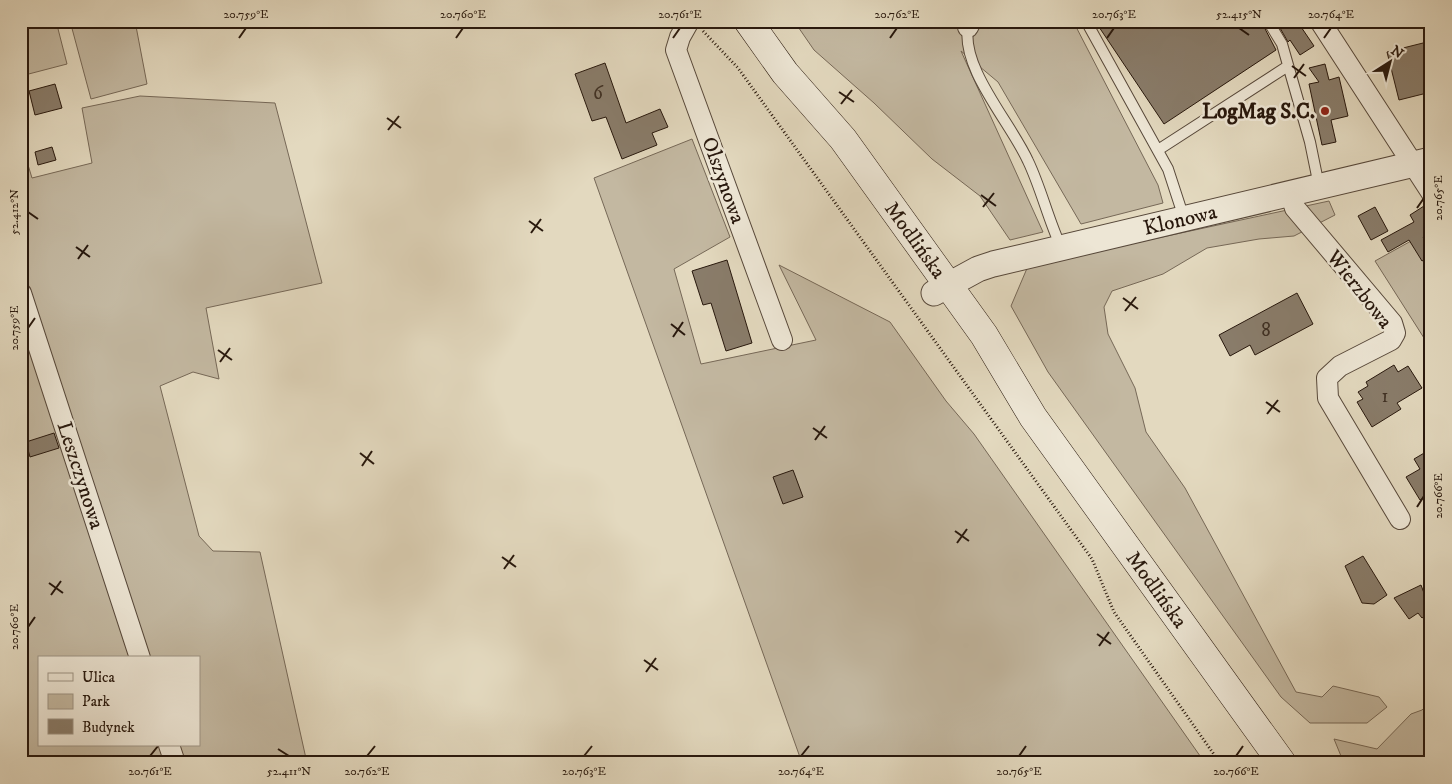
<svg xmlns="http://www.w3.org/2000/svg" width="1452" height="784" viewBox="0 0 1452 784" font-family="'IM FELL DW Pica',serif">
<rect width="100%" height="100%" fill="#e3d9bf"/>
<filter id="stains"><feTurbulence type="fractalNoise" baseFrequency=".004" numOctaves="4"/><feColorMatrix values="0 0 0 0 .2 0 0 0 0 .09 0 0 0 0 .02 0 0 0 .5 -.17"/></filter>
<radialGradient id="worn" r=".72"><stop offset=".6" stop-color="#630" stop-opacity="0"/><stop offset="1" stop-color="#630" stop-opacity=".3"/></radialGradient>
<path fill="#c3b8a1" stroke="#766857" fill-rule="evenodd" d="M 21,21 L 56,21 L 67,64 L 21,76 Z
M 70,21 L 135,21 L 147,84 L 91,99 Z
M 794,21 L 1073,21 L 1158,185 L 1163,203 L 1081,224 L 998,82 L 961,51 L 1043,232 L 1010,240 L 980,196 L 932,159 L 874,103 L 814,50 Z
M 140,96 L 275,103 L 322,283 L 206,308 L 219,379 L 193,372 L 160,386 L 199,536 L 213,551 L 260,552 L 307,763 L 21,763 L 21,142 L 32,178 L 92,163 L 82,108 ZM 39,658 L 199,658 L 199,745 L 39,745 Z
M 692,139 L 730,237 L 674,269 L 701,364 L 816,340 L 779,265 L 890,322 L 946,401 L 974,434 L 1205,763 L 802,763 L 594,178 Z
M 1329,201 L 1335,215 L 1294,236 L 1259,239 L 1207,248 L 1163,274 L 1112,291 L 1104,307 L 1108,334 L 1135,388 L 1146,432 L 1185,488 L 1296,692 L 1322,697 L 1333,686 L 1379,697 L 1387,707 L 1367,723 L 1310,723 L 1281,697 L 1048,372 L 1011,306 L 1028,266 Z
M 1411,241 L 1431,270 L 1431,349 L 1375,261 Z
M 1431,701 L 1431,763 L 1347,763 L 1341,756 L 1334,739 L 1377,749 L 1411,714 L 1422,710 Z"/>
<path fill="#897c6a" stroke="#28180d" d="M 1095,21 L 1261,21 L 1276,50 L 1164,124 Z
M 1276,21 L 1297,21 L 1314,46 L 1300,55 L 1290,40 L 1288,42 Z
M 1431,41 L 1431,92 L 1399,100 L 1387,52 Z
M 605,63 L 626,123 L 660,109 L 668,127 L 652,133 L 657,145 L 622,159 L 606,117 L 592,121 L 575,74 Z
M 1325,64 L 1329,80 L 1339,77 L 1348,116 L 1331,120 L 1336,142 L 1322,145 L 1309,84 L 1319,82 L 1309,68 Z
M 55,84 L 62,108 L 35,115 L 29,91 Z
M 52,147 L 56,160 L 38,165 L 35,152 Z
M 1424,206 L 1431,216 L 1431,232 L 1423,237 L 1431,249 L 1431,256 L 1422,261 L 1409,240 L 1388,252 L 1381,240 L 1414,222 L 1410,215 Z
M 1375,207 L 1388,231 L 1371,240 L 1358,216 Z
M 727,260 L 752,343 L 726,351 L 711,303 L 703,305 L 692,271 Z
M 1297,293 L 1313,324 L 1255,355 L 1250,345 L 1230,356 L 1219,335 Z
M 1394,365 L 1398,372 L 1408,366 L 1422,388 L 1397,403 L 1401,409 L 1372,427 L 1357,402 L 1363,399 L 1358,392 L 1368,386 L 1366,382 Z
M 54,433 L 59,448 L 30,457 L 26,442 Z
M 1431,449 L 1431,494 L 1420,500 L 1406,477 L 1420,469 L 1414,459 Z
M 793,470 L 803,497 L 783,504 L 773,477 Z
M 1363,556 L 1387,595 L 1374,604 L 1362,603 L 1345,566 Z
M 1421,585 L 1431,612 L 1422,618 L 1418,613 L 1409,619 L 1394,598 Z"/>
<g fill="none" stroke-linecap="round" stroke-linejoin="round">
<defs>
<path id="service" d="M 1086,21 L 1168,169 L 1184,218
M 1268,21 L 1282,44 L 1310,142 L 1319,186
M 968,27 C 961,69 1011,123 1028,161 C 1041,188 1048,219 1061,247
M 1158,150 L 1288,66"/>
<path id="minor" d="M 689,21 L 680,37 L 676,50 L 782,340
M 1320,21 L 1431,192
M 968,27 L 971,21
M 1290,193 L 1295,208 L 1392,323 L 1395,333 L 1391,340 L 1340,366 L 1327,378 L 1328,398 L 1400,519
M 21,293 L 140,658
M 169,745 L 175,763"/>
<g id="tertiary">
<path id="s1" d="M 934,293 L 978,269 L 993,264 L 1431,160"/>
</g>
<g id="secondary">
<path id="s2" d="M 748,21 L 785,73 L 843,139 L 984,335 L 1033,417 L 1282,763"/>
</g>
</defs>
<use href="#service" stroke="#57483a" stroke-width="12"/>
<use href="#minor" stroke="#57483a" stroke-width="22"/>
<use href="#tertiary" stroke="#57483a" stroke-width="27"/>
<use href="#secondary" stroke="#28180d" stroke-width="29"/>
<path stroke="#28180d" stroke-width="3" stroke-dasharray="1 2.5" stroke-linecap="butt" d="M 703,31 L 738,68 L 1092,559 L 1114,612 L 1220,763"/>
<use href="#service" stroke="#ede6d5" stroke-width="10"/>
<use href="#minor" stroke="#ede6d5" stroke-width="20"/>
<use href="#tertiary" stroke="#ede6d5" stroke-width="25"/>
<use href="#secondary" stroke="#ede6d5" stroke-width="28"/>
</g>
<path fill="none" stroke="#28180d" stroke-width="2" d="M 1239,28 L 1249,35M 239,38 L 246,28M 456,38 L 463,28M 673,38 L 680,28M 890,38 L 897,28M 1107,38 L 1114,28M 1324,38 L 1331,28M 1292,66 L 1306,76M 1294,78 L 1304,64M 839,92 L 854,102M 841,104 L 852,90M 387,118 L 401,128M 388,130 L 399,116M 981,195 L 996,206M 983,207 L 994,193M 1417,208 L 1424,198M 28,212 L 38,219M 529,221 L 543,231M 531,233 L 541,219M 76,247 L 90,257M 78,259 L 88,245M 1123,298 L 1138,309M 1125,311 L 1136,297M 671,324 L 685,335M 28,328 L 35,318M 673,337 L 683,322M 218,350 L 232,360M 220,362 L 230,348M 1266,402 L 1280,412M 1267,414 L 1278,400M 813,428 L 827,438M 815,440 L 825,426M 360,453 L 374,464M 362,466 L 372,451M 1417,507 L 1424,496M 955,531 L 969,541M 957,543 L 967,529M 502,557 L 516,567M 504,569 L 514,555M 49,583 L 63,593M 51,595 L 61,581M 28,627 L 35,617M 1097,634 L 1111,644M 1099,646 L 1109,632M 644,660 L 658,670M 646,672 L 656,658M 278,749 L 289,756M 150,756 L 158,746M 367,756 L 375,746M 584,756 L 592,746M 801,756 L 809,746M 1019,756 L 1026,746M 1236,756 L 1243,746"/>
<circle fill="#8f2418" stroke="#ede6d5" stroke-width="2" cx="1325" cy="111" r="5"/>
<g text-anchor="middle" stroke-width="5" stroke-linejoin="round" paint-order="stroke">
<g font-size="19" fill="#403124">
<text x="598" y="99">6</text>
<text x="1266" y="336">8</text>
<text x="1385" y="402">1</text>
</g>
<g font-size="21" font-weight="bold" fill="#28180d" stroke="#ede6d5" text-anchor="end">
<text x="1315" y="118">LogMag S.C.</text>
</g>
<g font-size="21" fill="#28180d" stroke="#ede6d5">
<text transform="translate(724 180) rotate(70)" y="7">Olszynowa</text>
<text dy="7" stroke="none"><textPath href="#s1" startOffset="258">Klonowa</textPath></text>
<text dy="7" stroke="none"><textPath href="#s2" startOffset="276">Modlińska</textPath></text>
<text transform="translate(1360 289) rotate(52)" y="7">Wierzbowa</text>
<text transform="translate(81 475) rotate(72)" y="7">Leszczynowa</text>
<text dy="7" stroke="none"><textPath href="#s2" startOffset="701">Modlińska</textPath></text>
</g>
</g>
<rect width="1452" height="784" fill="none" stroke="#e3d9bf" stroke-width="55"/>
<rect x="38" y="656" width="162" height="90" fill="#ede6d5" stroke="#9e9485"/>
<rect x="48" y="673" width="25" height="8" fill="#ede6d5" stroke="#9e9485"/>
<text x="82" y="682" font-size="15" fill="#28180d">Ulica</text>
<rect x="48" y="694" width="25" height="15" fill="#c3b8a1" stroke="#9e9485"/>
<text x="82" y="706" font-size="15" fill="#28180d">Park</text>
<rect x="48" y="719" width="25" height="15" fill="#897c6a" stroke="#9e9485"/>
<text x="82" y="732" font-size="15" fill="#28180d">Budynek</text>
<g transform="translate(1390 62) rotate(36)" stroke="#ede6d5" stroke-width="4" paint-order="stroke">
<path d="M0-4L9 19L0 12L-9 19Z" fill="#28180d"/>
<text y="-8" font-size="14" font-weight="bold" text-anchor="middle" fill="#28180d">N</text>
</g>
<rect x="28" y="28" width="1396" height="728" fill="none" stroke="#28180d" stroke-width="2"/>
<g font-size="12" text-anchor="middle" fill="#28180d">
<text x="246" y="18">20.759°E</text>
<text x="463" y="18">20.760°E</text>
<text x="680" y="18">20.761°E</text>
<text x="897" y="18">20.762°E</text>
<text x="1114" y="18">20.763°E</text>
<text x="1239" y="18">52.415°N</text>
<text x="1331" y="18">20.764°E</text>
<text transform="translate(1438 198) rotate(-90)" y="4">20.765°E</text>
<text transform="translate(14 212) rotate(-90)" y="4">52.412°N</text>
<text transform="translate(14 328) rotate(-90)" y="4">20.759°E</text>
<text transform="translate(1438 496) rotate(-90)" y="4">20.766°E</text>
<text transform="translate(14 627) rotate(-90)" y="4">20.760°E</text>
<text x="150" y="775">20.761°E</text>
<text x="289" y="775">52.411°N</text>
<text x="367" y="775">20.762°E</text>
<text x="584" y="775">20.763°E</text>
<text x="801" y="775">20.764°E</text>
<text x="1019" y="775">20.765°E</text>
<text x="1236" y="775">20.766°E</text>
</g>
<rect width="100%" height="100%" filter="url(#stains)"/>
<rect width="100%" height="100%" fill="url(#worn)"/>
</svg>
